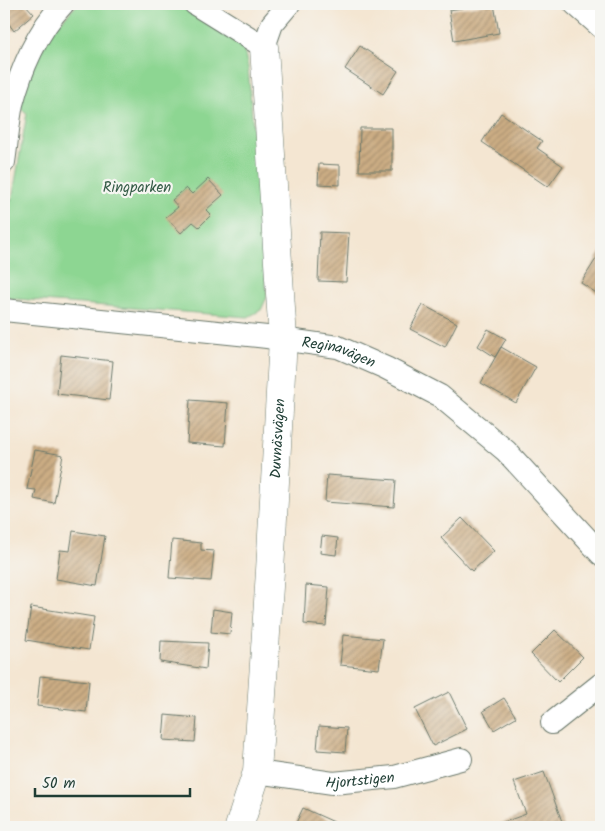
<svg xmlns="http://www.w3.org/2000/svg" width="605" height="831" viewBox="0 0 605 831" font-family="Kalam,sans-serif">
<defs>
<pattern id="building-hatch" width="6" height="6" patternUnits="userSpaceOnUse" patternTransform="scale(1.25)"><rect width="6" height="6" fill="#ccad84"/><path d="M-1 1l2-2M0 6l6-6M5 7l2-2" fill="none" stroke="#a58e6d"/></pattern>
</defs>
<rect width="100%" height="100%" fill="#f6f6f2"/>
<filter id="ink" filterUnits="userSpaceOnUse"><feTurbulence type="fractalNoise" baseFrequency=".02" numOctaves="2"/><feDisplacementMap in="SourceGraphic" scale="10" xChannelSelector="R" yChannelSelector="G"/><feConvolveMatrix kernelMatrix="1 2 1 2 8 2 1 2 1" color-interpolation-filters="sRGB"/></filter>
<filter id="wash" filterUnits="userSpaceOnUse"><feTurbulence type="fractalNoise" baseFrequency=".0096" numOctaves="4" result="noise"/><feDisplacementMap in="SourceGraphic" scale="20" xChannelSelector="R" yChannelSelector="G"/><feGaussianBlur stdDeviation="1.12" result="paint"/><feColorMatrix in="noise" values="0 0 0 0 0 0 0 0 0 0 0 0 0 0 0 0 0 1.4 0 .05"/><feComposite in="paint" operator="in"/></filter>
<g filter="url(#wash)">
<rect width="100%" height="100%" fill="#f4e6d2"/>
<path fill="#8dd692" stroke="#568a63" d="M 78,4 L 178,5 L 230,34 L 244,50 L 248,67 L 267,297 L 261,310 L 248,317 L 4,298 L 4,200 L 12,200 L 27,113 L 20,108 L 33,66 L 54,28 Z"/>
<g id="blocks">
<path fill="url(#building-hatch)" d="M 4,4 L 25,4 L 34,14 L 14,31 L 4,17 Z
M 487,4 L 494,4 L 499,33 L 454,41 L 449,10 Z
M 360,46 L 398,71 L 383,94 L 345,69 Z
M 501,113 L 542,141 L 537,148 L 563,166 L 548,187 L 482,142 Z
M 360,128 L 392,128 L 392,171 L 359,171 Z
M 319,164 L 340,165 L 340,185 L 318,184 Z
M 208,179 L 223,195 L 206,210 L 211,215 L 199,227 L 193,222 L 181,233 L 166,217 L 178,207 L 172,200 L 186,188 L 192,194 Z
M 320,232 L 349,233 L 346,282 L 318,281 Z
M 601,251 L 601,296 L 581,283 Z
M 423,305 L 457,323 L 445,347 L 410,329 Z
M 488,329 L 506,339 L 495,357 L 478,346 Z
M 501,347 L 536,367 L 516,403 L 481,383 Z
M 61,355 L 113,361 L 109,400 L 57,394 Z
M 190,400 L 228,403 L 225,446 L 187,443 Z
M 35,450 L 63,455 L 54,503 L 34,499 L 36,490 L 27,489 Z
M 327,475 L 396,480 L 394,507 L 325,502 Z
M 462,518 L 494,551 L 472,571 L 441,538 Z
M 73,531 L 105,536 L 97,586 L 56,579 L 60,550 L 70,551 Z
M 322,536 L 338,538 L 336,555 L 320,553 Z
M 172,540 L 201,543 L 201,550 L 214,551 L 211,581 L 169,578 Z
M 306,585 L 329,587 L 326,626 L 304,624 Z
M 31,607 L 94,617 L 89,650 L 26,640 Z
M 213,609 L 232,612 L 230,634 L 211,632 Z
M 555,630 L 583,657 L 558,682 L 531,654 Z
M 343,635 L 383,639 L 379,669 L 340,665 Z
M 161,641 L 208,643 L 206,669 L 160,662 Z
M 40,676 L 89,681 L 86,712 L 37,706 Z
M 449,692 L 467,729 L 433,746 L 415,709 Z
M 504,698 L 516,717 L 494,730 L 483,711 Z
M 165,715 L 197,718 L 195,742 L 163,740 Z
M 319,726 L 347,728 L 345,752 L 317,750 Z
M 544,772 L 564,827 L 496,827 L 496,825 L 526,814 L 514,782 Z
M 303,808 L 345,827 L 294,827 Z"/>
</g>
</g>
<g filter="url(#ink)">
<use href="#blocks" fill-opacity="0" stroke="#6a786b" stroke-width="1"/>
<g fill="none" stroke-linecap="round" stroke-linejoin="round">
<defs>
<g id="street">
<path d="M 195,4 L 264,47 L 272,24 L 289,4"/>
<path d="M 575,4 L 601,27"/>
<path d="M 4,162 C 7,143 8,123 12,104 C 21,69 38,30 63,4"/>
<path id="s1" d="M 4,310 L 267,337 L 338,347 L 386,368 L 440,396 L 506,451 L 601,554"/>
<path d="M 552,723 L 601,684"/>
<path id="s2" d="M 257,772 L 333,783 L 394,777 L 461,759"/>
</g>
<g id="secondary">
<path id="s3" d="M 239,827 L 257,772 L 270,571 L 283,339 L 264,47"/>
</g>
</defs>
<use href="#street" stroke="#6a786b" stroke-width="24"/>
<use href="#secondary" stroke="#6a786b" stroke-width="29"/>
<use href="#street" stroke="#fff" stroke-width="22"/>
<use href="#secondary" stroke="#fff" stroke-width="28"/>
</g>
</g>
<g text-anchor="middle" stroke-width="4.5" stroke-linejoin="round" paint-order="stroke">
<g font-size="15" fill="#355c47" stroke="#f6f6f2">
<text x="137" y="192">Ringparken</text>
</g>
<g font-size="15" fill="#1f3d34" stroke="#f6f6f2">
<text dy="5" stroke="none"><textPath href="#s1" startOffset="338">Reginavägen</textPath></text>
<text dy="5" stroke="none"><textPath href="#s3" startOffset="392">Duvnäsvägen</textPath></text>
<text dy="5" stroke="none"><textPath href="#s2" startOffset="104">Hjortstigen</textPath></text>
</g>
</g>
<rect width="605" height="831" fill="none" stroke="#f6f6f2" stroke-width="20"/>
<path d="M35 788v8h155v-8" fill="none" stroke="#1f3d34" stroke-width="2.5"/>
<text x="42" y="788" font-size="15" fill="#1f3d34" stroke="#f6f6f2" stroke-width="4" paint-order="stroke">50 m</text>
</svg>
